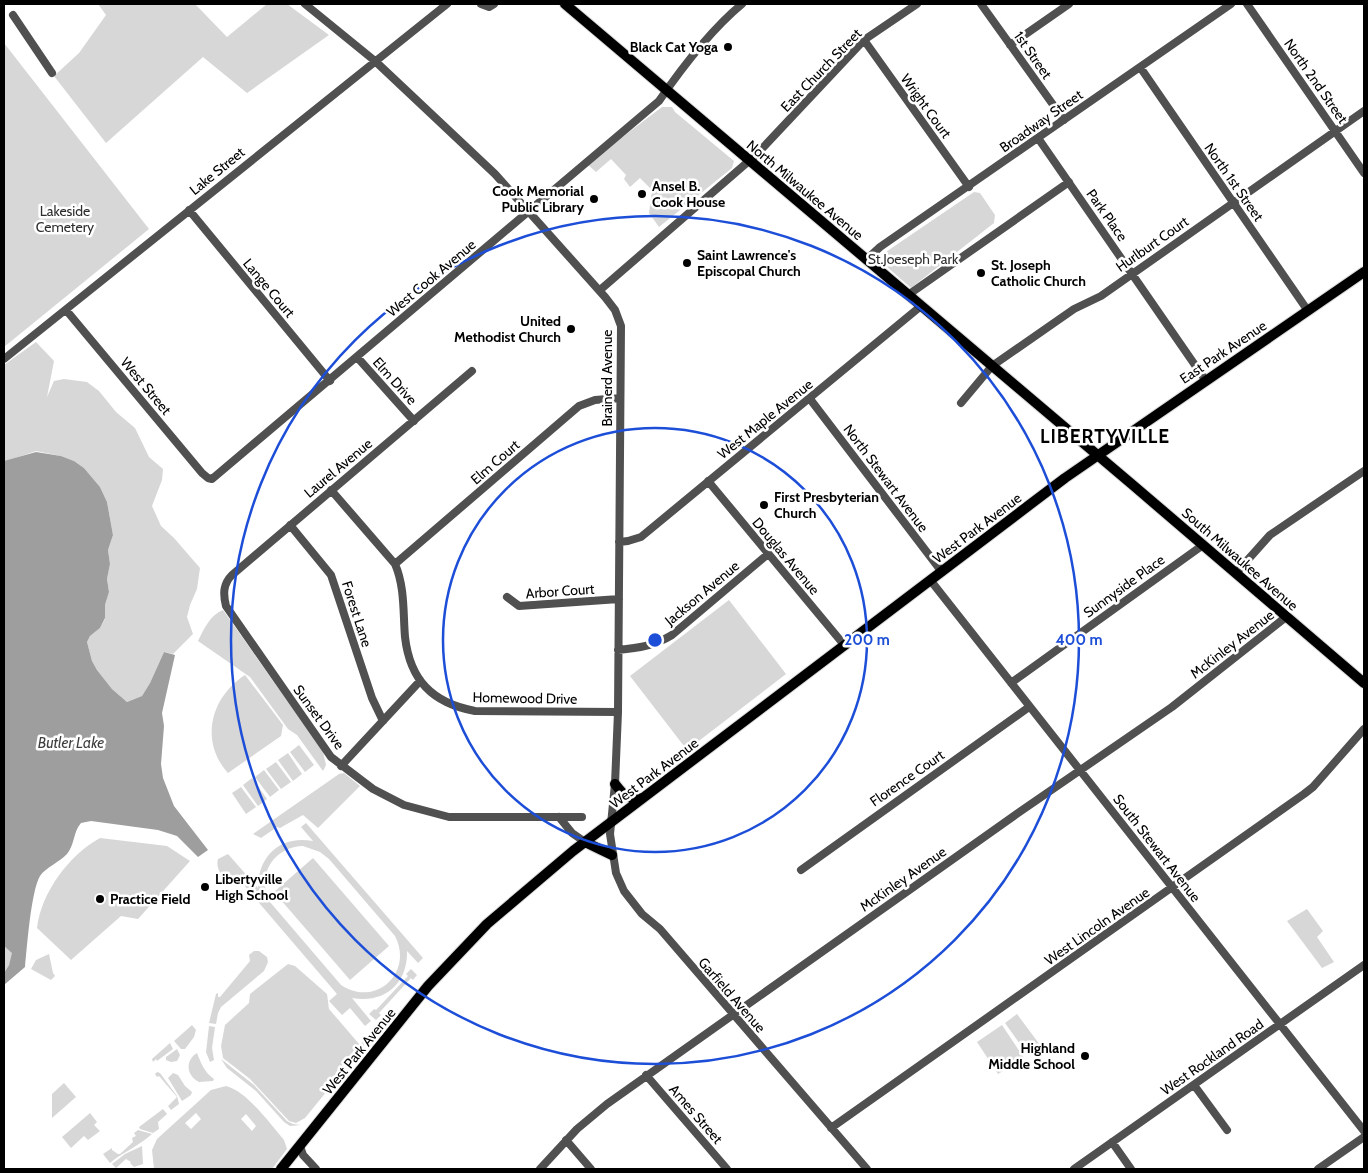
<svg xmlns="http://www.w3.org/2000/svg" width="1368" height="1173" viewBox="0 0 1368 1173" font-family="Cabin,sans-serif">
<rect width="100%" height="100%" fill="#fff"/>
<path fill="#d7d7d7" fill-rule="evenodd" d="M 98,4 L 195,4 L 227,37 L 267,4 L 287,4 L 329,35 L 247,93 L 203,57 L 106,143 L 54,76 L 79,53 L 106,15 Z
M 4,43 L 149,229 L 4,347 Z
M 662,107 L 672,107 L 675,112 L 734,161 L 732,168 L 659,227 L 649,213 L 652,190 L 640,178 L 630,187 L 624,179 L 626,175 L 611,159 L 596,172 L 587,164 Z
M 974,192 L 980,193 L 995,215 L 994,223 L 911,288 L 877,258 Z
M 36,342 L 54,361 L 47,397 L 54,381 L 64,379 L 87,382 L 99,391 L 116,412 L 135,428 L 149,457 L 163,469 L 162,480 L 152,506 L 161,526 L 174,538 L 200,568 L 197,589 L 190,605 L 187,617 L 193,634 L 173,654 L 164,652 L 150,683 L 142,696 L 127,702 L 112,689 L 97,670 L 92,661 L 87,642 L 90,636 L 100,628 L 105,619 L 105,605 L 109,592 L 107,579 L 110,564 L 108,550 L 113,535 L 107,502 L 100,487 L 84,468 L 74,461 L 61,456 L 36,451 L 4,462 L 4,365 Z
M 729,600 L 786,674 L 687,750 L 630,676 Z
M 223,610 L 323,752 L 326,765 L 323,771 L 297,735 L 288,729 L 250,677 L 198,641 C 204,629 210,615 223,610 Z
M 245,675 L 283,725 L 281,736 L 228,773 C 199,741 211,697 245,675 Z
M 299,745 L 314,765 L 305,772 L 290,752 Z
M 288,753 L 302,774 L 293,781 L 278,760 Z
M 276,762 L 291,782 L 281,789 L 266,769 Z
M 264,770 L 279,790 L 270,797 L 255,777 Z
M 344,773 L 360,786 L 318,828 L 303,815 L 280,828 L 277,827 L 261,838 L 253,834 L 339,774 Z
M 252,778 L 267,799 L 258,806 L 243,785 Z
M 241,787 L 256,807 L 246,814 L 232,793 Z
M 306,823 L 423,958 L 418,963 L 407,951 C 408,983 385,1004 352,998 L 371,1021 L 365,1026 L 350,1008 L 342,1015 L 329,1001 L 337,994 L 237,877 L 230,883 C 223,876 215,870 218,859 L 228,854 L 258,888 C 258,856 280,835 313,841 L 301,827 ZM 303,846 L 320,852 L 329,859 L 395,936 C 414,973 375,1008 341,985 L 270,902 C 256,876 273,847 303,846 Z
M 100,838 L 167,846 L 190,861 L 138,919 L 121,916 L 71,960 L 37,928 C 41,893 69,855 100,838 Z
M 313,858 L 389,946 L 350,980 L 274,892 Z
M 1307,909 L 1323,931 L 1317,937 L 1334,962 L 1322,968 L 1287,921 Z
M 4,946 L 13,953 L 9,965 L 4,973 Z
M 254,951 L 259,951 L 267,957 L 268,962 L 264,971 L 221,1007 L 218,1013 L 216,1024 L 209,1023 L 216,994 L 218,993 L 218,997 L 220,997 L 250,961 L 249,955 Z
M 49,954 L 53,973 L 55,976 L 51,980 L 31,969 L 36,960 Z
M 288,964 L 295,966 L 327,994 L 329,1009 L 360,1045 L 363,1041 L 366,1043 L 305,1118 L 296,1123 L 289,1121 L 250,1079 L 223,1058 L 221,1046 L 225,1025 L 249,1003 L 250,994 Z
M 411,969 L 417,975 L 413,980 L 411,978 L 379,1013 L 381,1015 L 376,1020 L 369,1014 L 374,1009 L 376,1010 L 408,976 L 406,974 Z
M 1017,1014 L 1040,1045 L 1027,1054 L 1005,1023 Z
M 192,1025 L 196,1030 L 194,1037 L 185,1049 L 181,1049 L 174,1041 Z
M 1002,1025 L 1024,1058 L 998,1074 L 977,1042 Z
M 209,1026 L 215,1027 L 212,1048 L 214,1060 L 210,1062 L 206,1052 Z
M 170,1043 L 173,1049 L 157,1061 L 156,1059 L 153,1062 L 152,1059 Z
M 177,1049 L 180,1055 L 177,1061 L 171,1062 L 166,1060 L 166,1057 Z
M 197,1053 C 201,1063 204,1072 214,1079 L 213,1081 L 199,1082 C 186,1076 185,1060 197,1053 Z
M 221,1059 L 254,1085 L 287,1121 L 293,1124 L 301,1125 L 290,1126 L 284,1122 L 256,1091 L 227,1068 Z
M 157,1072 L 160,1073 L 177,1096 L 179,1104 L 171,1110 L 168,1106 L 177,1097 L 159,1076 L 157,1077 L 155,1074 Z
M 173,1073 L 178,1075 L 185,1086 L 192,1092 L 191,1095 L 182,1101 L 168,1078 Z
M 64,1083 L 76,1097 L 52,1118 L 52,1094 Z
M 226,1086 C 247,1091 270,1124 284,1140 L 287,1149 L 272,1169 L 154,1169 L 152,1150 L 157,1139 L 211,1090 ZM 196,1113 L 201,1119 L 191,1129 L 185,1123 ZM 246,1114 L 256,1126 L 252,1131 L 241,1119 Z
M 163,1109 L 167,1114 L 158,1122 L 159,1129 L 153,1133 L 140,1129 L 139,1127 Z
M 90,1113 L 97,1122 L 94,1125 L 100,1131 L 88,1140 L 84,1136 L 71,1148 L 62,1137 Z
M 138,1130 L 152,1134 C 139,1146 123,1152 110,1163 L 103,1154 L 112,1148 L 112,1150 L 118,1154 L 120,1154 L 133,1142 L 132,1138 L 136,1136 L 134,1133 Z
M 142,1146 L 143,1164 L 134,1167 L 130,1163 L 131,1162 L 126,1159 L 116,1168 L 112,1164 L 125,1154 Z"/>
<path fill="#9e9e9e" d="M 36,452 L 61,456 L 74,461 L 84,468 L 100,487 L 107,502 L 113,535 L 108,550 L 110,564 L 107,579 L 109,592 L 105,605 L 105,618 L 100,628 L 90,636 L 87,642 L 92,661 L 97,670 L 112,689 L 127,702 L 142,696 L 150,683 L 164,652 L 175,655 L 162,713 L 164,726 L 161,764 L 163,778 L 174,806 L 208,850 L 198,857 L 177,836 L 158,830 L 91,821 L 81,823 C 73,832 75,844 67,854 C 60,862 46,867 40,876 C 31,891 27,948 25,967 L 4,985 L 4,973 L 9,965 L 12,953 L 4,946 L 4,461 Z"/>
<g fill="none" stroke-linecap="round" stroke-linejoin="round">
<defs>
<path id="major" d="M 565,4 L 1134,486 L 1364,683
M 615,784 C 625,797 627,799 643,798
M 585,842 L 612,855
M 281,1169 L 428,986 L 487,924 L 573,851 L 1065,478 L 1364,272"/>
</defs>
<use href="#major" stroke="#dbdbdb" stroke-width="12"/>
<path stroke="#505050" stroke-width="8" d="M 305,4 L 375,61 L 495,174 L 605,297 L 615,310 L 621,326 L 618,712 L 615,784 L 610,834 L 616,873 L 624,891 L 642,914 L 660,929 L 867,1169
M 481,4 L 489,7 L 494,4
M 981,4 L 1064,120
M 1247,4 L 1364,173
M 13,15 L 52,73
M 864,40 L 969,187
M 1010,45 L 1069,4
M 1140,67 L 1308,311
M 1038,138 L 1206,381
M 189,210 L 330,381
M 866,260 L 880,247 L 1231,4
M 600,290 L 757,154 L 864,40 L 917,4
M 908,295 L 1069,182
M 66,310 L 202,473 L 208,478 L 212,479 L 659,101 C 681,69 712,29 742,4
M 357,357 L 414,421
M 4,359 L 447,4
M 472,371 L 232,575 C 223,584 223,594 226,606 L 331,757 L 373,789 L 404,805 L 449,817 L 582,817
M 810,399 L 942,572
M 961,403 L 992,366 L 1074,309 L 1101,296 L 1364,111
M 708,481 L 845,646
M 331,490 L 395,564 C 405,587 403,613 405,637 C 410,680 432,703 475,711 L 618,712
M 290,525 L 331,575 L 372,698 L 383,721
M 619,542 L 628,541 L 641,537 L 921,306
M 395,564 L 579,406 L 595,400 L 620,398
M 1236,573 L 1270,535 L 1364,471
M 931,581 L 1364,1131
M 507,597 L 519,606 L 619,599
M 618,650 C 638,648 654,646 672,635 L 768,554
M 1011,683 L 1203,545
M 341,766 L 420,681
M 559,817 L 572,833 L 585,842
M 801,870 L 1029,707
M 646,1075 L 727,1169
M 1194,1085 L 1227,1130
M 831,1128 L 1304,794 L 1313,787 L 1364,729
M 566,1140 L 591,1169
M 1112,1142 L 1131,1169
M 300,1146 L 303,1155 L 316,1169
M 540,1169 L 577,1129 L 607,1104 L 1018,813 L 1172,707 L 1286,617
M 1074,1169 L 1364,965
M 1318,1169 L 1364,1137"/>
<use href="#major" stroke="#000" stroke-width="10"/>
</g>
<g fill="none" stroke="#1d4ed8" stroke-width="2.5">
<circle cx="655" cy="640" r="212"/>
<circle cx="655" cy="640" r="424"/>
</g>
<g fill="#000" stroke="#fff" stroke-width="2">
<circle cx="728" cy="47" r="5"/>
<circle cx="642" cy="194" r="5"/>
<circle cx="594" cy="199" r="5"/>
<circle cx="687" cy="263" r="5"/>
<circle cx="981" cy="273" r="5"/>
<circle cx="571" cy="329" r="5"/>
<circle cx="764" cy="505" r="5"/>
<circle cx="205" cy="887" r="5"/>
<circle cx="100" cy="899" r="5"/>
<circle cx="1085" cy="1056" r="5"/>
</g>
<g text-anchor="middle" stroke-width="5" stroke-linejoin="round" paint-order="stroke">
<g font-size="14" font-weight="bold" fill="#000" stroke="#fff" text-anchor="start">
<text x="718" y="52" text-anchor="end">Black Cat Yoga</text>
<text x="652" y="191">Ansel B.<tspan x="652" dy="16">Cook House</tspan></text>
<text x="584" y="196" text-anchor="end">Cook Memorial<tspan x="584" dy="16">Public Library</tspan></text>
<text x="697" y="260">Saint Lawrence's<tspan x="697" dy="16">Episcopal Church</tspan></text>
<text x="991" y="270">St. Joseph<tspan x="991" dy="16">Catholic Church</tspan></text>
<text x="561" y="326" text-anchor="end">United<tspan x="561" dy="16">Methodist Church</tspan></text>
<text x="774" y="502">First Presbyterian<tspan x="774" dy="16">Church</tspan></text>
<text x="215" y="884">Libertyville<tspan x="215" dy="16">High School</tspan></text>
<text x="110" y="904">Practice Field</text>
<text x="1075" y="1053" text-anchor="end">Highland<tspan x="1075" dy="16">Middle School</tspan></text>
</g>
<g font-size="14" fill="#000" stroke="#fff">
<text transform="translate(1033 55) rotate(55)" y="5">1st Street</text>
<text transform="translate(821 70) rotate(-46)" y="5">East Church Street</text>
<text transform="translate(1316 81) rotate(55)" y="5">North 2nd Street</text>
<text transform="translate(926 106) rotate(54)" y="5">Wright Court</text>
<text transform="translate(1041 121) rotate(-35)" y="5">Broadway Street</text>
<text transform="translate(217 171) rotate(-39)" y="5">Lake Street</text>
<text transform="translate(1234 182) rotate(55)" y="5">North 1st Street</text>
<text transform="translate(805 190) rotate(40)" y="5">North Milwaukee Avenue</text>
<text transform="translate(1107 215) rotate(55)" y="5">Park Place</text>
<text transform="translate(1152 244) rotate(-35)" y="5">Hurlburt Court</text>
<text transform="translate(431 278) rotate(-40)" y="5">West Cook Avenue</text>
<text transform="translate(269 288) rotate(50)" y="5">Lange Court</text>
<text transform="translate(1223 352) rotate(-34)" y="5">East Park Avenue</text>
<text transform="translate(607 378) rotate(-90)" y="5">Brainerd Avenue</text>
<text transform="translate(395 381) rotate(48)" y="5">Elm Drive</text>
<text transform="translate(146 386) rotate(50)" y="5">West Street</text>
<text transform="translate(765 419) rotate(-39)" y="5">West Maple Avenue</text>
<text transform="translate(495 462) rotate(-41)" y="5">Elm Court</text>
<text transform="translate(338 468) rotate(-40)" y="5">Laurel Avenue</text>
<text transform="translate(886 478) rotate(53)" y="5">North Stewart Avenue</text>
<text transform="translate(977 528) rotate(-37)" y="5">West Park Avenue</text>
<text transform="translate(786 556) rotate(50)" y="5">Douglas Avenue</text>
<text transform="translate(1240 559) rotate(41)" y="5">South Milwaukee Avenue</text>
<text transform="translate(1124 586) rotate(-36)" y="5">Sunnyside Place</text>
<text transform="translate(560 591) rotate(-4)" y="5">Arbor Court</text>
<text transform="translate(702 593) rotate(-40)" y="5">Jackson Avenue</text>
<text transform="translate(357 614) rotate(72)" y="5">Forest Lane</text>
<text transform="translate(1232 644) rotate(-38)" y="5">McKinley Avenue</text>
<text transform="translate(525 698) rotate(1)" y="5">Homewood Drive</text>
<text transform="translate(319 717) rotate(54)" y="5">Sunset Drive</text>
<text transform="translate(654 773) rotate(-37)" y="5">West Park Avenue</text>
<text transform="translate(907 778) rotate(-35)" y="5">Florence Court</text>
<text transform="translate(1157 848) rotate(52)" y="5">South Stewart Avenue</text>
<text transform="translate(903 879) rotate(-35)" y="5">McKinley Avenue</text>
<text transform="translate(1097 926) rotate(-35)" y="5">West Lincoln Avenue</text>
<text transform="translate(732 995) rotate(49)" y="5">Garfield Avenue</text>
<text transform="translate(359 1051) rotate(-51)" y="5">West Park Avenue</text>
<text transform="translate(1212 1057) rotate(-35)" y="5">West Rockland Road</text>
<text transform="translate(696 1114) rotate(49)" y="5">Ames Street</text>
</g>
<g font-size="14" fill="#2e2e2e" stroke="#fff">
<text x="65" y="216">Lakeside<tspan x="65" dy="16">Cemetery</tspan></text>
<text x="913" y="264">St.Joeseph Park</text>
</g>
<g font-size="15" font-style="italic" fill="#3f3f3f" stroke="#fff">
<text x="71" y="748">Butler Lake</text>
</g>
<g font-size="19" font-weight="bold" letter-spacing="1" fill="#000" stroke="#fff">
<text x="1105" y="443">LIBERTYVILLE</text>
</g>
</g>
<circle cx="655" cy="640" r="8" fill="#1d4ed8" stroke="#fff" stroke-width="2.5"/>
<g font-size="15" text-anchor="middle" font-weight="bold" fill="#1d4ed8" stroke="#fff" stroke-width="5" stroke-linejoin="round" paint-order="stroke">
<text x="867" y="645">200 m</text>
<text x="1079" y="645">400 m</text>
</g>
<rect width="1368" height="1173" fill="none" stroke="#000000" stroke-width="10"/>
</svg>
